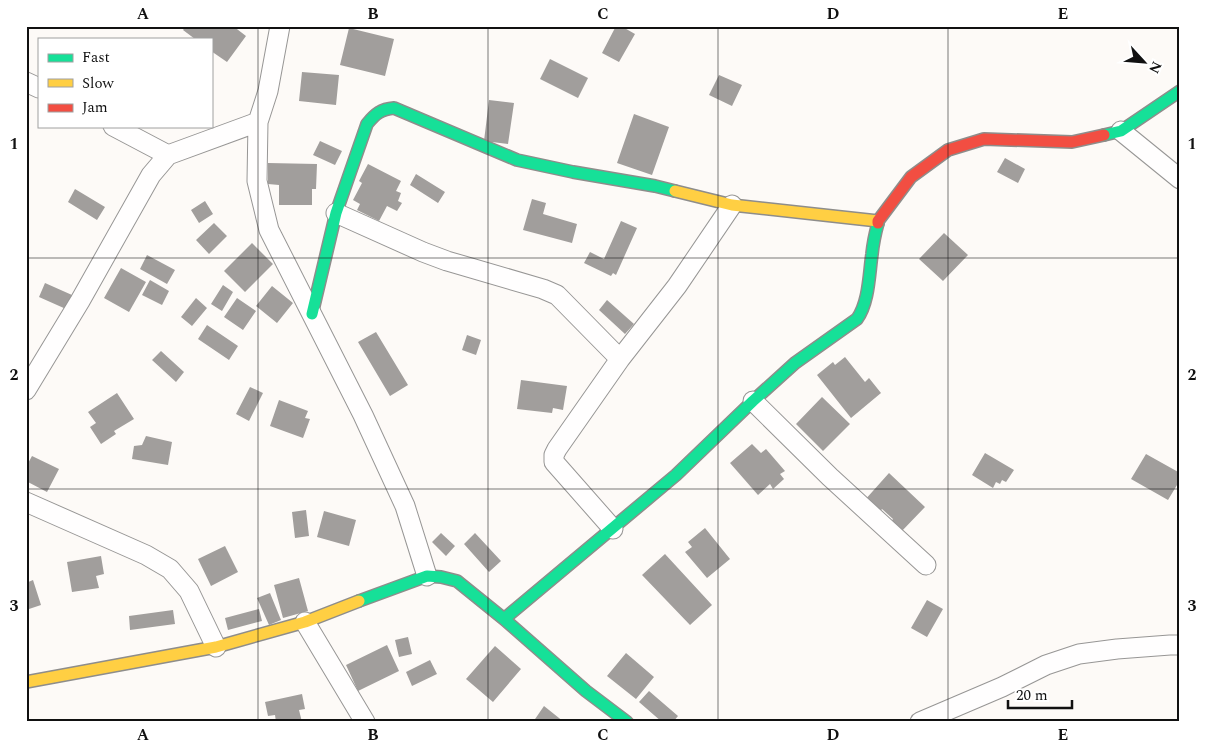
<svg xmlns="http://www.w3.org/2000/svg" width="1206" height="748" viewBox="0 0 1206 748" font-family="Spectral,serif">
<rect width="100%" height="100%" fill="#fdfaf7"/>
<path fill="#a19e9c" d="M 186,26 L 233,26 L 246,36 L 227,62 L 211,51 L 211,39 L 195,39 L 183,30 Z
M 616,26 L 621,26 L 635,34 L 619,62 L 602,53 Z
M 349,28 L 394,39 L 385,76 L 340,65 Z
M 550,59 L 588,78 L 578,98 L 540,79 Z
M 302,72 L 339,75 L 336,105 L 299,101 Z
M 719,75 L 742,85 L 732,106 L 709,95 Z
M 489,100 L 514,103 L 508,144 L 484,141 Z
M 634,114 L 669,127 L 652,175 L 617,163 Z
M 320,141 L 342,151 L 335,165 L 313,155 Z
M 1005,158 L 1025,169 L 1018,183 L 997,172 Z
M 268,163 L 317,164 L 316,189 L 312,189 L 312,205 L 279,205 L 279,185 L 268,184 Z
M 368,164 L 401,181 L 396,191 L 401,193 L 398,201 L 402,203 L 397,211 L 387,206 L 379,221 L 357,210 L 360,204 L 353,200 L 362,183 L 359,181 Z
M 416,174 L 445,192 L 438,203 L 410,185 Z
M 75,189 L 105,207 L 97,220 L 68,202 Z
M 532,199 L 546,203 L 543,214 L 577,224 L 572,243 L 523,230 Z
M 205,201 L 213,214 L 199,223 L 191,210 Z
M 621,221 L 637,228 L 616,275 L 613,273 L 611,276 L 584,263 L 590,252 L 604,259 Z
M 214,223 L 227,236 L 209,254 L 196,240 Z
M 944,233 L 968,255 L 943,281 L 919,259 Z
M 252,243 L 273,264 L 245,292 L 224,271 Z
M 147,255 L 175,270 L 167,284 L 140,269 Z
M 121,268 L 146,282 L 129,312 L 104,298 Z
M 150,280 L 169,291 L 162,305 L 142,295 Z
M 45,283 L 72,295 L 66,309 L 39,297 Z
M 223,285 L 233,292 L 222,311 L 211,304 Z
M 272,286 L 293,303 L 277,323 L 256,306 Z
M 196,298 L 207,308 L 192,326 L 181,317 Z
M 237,298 L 256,311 L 243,330 L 224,317 Z
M 607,300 L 634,324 L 625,334 L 599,310 Z
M 207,325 L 238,346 L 229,360 L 198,339 Z
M 376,332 L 408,385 L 390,396 L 358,342 Z
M 467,335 L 481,340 L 476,355 L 462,350 Z
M 161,351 L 184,372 L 176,382 L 152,360 Z
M 845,357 L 865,382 L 869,378 L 881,393 L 851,418 L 817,375 L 833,362 L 835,365 Z
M 521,380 L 567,386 L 563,410 L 553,408 L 552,413 L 517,409 Z
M 250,387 L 263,393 L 249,421 L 236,414 Z
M 117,393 L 134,419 L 114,431 L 116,434 L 101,444 L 90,427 L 96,423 L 88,412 Z
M 822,397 L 850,424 L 823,451 L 796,424 Z
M 279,400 L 308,411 L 305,418 L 310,419 L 303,438 L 270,426 Z
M 146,436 L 172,442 L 168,465 L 132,459 L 134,446 L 142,445 Z
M 752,444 L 761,453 L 766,449 L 785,471 L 780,474 L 784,479 L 773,489 L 770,484 L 758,495 L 730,463 Z
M 985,453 L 1014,470 L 1006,482 L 1002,480 L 1000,484 L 996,482 L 993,488 L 972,475 Z
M 1146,454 L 1180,473 L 1180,480 L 1168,500 L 1131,479 Z
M 32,456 L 59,469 L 47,492 L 26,481 L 26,467 Z
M 889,473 L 925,507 L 900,533 L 890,523 L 893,519 L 882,509 L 878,514 L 864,501 Z
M 306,510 L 309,536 L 295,538 L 292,512 Z
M 324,511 L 356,520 L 349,546 L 317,537 Z
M 705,528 L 730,559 L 707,578 L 685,552 L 692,547 L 688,542 Z
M 441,533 L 455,546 L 446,556 L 432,542 Z
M 475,533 L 501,561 L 489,572 L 464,544 Z
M 225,546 L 238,572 L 211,586 L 198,559 Z
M 665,554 L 712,605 L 690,625 L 642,575 Z
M 101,556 L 104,574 L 96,576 L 99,588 L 72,592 L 67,562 Z
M 299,578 L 308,611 L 283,618 L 274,585 Z
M 33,580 L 41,605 L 26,610 L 26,583 Z
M 270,593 L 281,620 L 269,625 L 257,598 Z
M 927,600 L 943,609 L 927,637 L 911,628 Z
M 259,609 L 262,621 L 228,630 L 225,618 Z
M 173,610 L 175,624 L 130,630 L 129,616 Z
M 408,637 L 412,654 L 399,657 L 395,640 Z
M 387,645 L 399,671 L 358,691 L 346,665 Z
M 495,646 L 521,669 L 493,702 L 466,679 Z
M 626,653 L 654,677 L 636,699 L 607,676 Z
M 430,660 L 437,674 L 412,686 L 406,672 Z
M 649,691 L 678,716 L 673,722 L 662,722 L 639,702 Z
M 302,694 L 305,709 L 299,710 L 302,722 L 276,722 L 275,715 L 268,716 L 265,702 Z
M 544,706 L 564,722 L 533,722 Z"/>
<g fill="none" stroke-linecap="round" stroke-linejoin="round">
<defs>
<path id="street" d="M 280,26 L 268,91 L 258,122 L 257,181 L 269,230 L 363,415 L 405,506 L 427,576
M 26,82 L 39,88
M 113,126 L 168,155
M 1121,131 L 1180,179
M 336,213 L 423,252 L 447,261 L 543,289 L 557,295 L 620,359
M 26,390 L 80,301 L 151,175 L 168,155 L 258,122
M 753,401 L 830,477 L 926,565
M 26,502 L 146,555 L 170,569 L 189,591 L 216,647
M 613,529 L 554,462 L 554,455 L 557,449 L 620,359 L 677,286 L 732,205
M 305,622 L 365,722
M 920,722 L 1002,687 L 1046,665 L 1079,654 L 1117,649 L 1170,645 L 1180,645"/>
<path id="fast" d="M 1104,135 L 1121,131 L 1180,91
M 312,314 L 336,213 L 367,124 C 375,114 381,109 394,108 L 517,160 L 573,172 L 655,186 L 675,191
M 359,601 L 427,576 L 441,577 L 457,581 L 504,619 L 586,691 L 627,722
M 504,619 L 676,475 L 753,401 L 795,363 L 857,319 C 869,302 869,275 872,254 C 873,244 875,234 878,223"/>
<path id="slow" d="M 675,191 L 732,205 L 878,221
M 26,682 L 216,647 L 305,622 L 359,601"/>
<path id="jam" d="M 878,223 L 878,221 L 911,177 L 948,150 L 984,139 L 1072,142 L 1104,135"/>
</defs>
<use href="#street" stroke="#979695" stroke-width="21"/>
<use href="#fast" stroke="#8e8d8b" stroke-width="14"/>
<use href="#slow" stroke="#8e8d8b" stroke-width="14"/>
<use href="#jam" stroke="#8e8d8b" stroke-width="14"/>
<use href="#street" stroke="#fffefe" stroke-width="19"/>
<use href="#fast" stroke="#16e098" stroke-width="11"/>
<use href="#slow" stroke="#ffcf43" stroke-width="11"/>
<use href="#jam" stroke="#f24e42" stroke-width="11"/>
</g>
<path fill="none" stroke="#111" stroke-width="1" stroke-opacity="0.55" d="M 258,26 L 258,722M 488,26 L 488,722M 718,26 L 718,722M 948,26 L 948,722M 26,258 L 1180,258M 26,489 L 1180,489"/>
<rect width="1206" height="748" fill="none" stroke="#ffffff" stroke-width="55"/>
<rect x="38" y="38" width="175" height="90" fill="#ffffff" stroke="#a0a0a0"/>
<rect x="48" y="54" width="25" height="8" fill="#16e098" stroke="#a0a0a0"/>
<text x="82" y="62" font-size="15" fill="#111111">Fast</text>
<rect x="48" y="79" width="25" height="8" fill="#ffcf43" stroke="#a0a0a0"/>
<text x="82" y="88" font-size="15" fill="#111111">Slow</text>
<rect x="48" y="104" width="25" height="8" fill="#f24e42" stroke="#a0a0a0"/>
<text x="82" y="112" font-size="15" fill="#111111">Jam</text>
<g transform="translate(1144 62) rotate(116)" stroke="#ffffff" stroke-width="4" paint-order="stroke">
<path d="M0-4L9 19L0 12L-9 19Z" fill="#111111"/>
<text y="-8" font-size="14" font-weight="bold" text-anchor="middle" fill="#111111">N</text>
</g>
<path d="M1008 700v8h64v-8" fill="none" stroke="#111111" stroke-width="2.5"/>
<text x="1016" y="700" font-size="15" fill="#111111" stroke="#ffffff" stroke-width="4" paint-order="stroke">20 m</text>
<rect x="28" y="28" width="1150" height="692" fill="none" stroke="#111" stroke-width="2"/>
<g font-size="16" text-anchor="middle" font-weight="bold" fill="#111">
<text x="143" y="19">A</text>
<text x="373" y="19">B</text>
<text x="603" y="19">C</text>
<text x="833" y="19">D</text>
<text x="1063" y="19">E</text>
<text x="14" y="149">1</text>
<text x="1192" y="149">1</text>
<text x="14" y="380">2</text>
<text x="1192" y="380">2</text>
<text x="14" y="611">3</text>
<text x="1192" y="611">3</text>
<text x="143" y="740">A</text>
<text x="373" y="740">B</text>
<text x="603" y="740">C</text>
<text x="833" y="740">D</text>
<text x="1063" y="740">E</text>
</g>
</svg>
